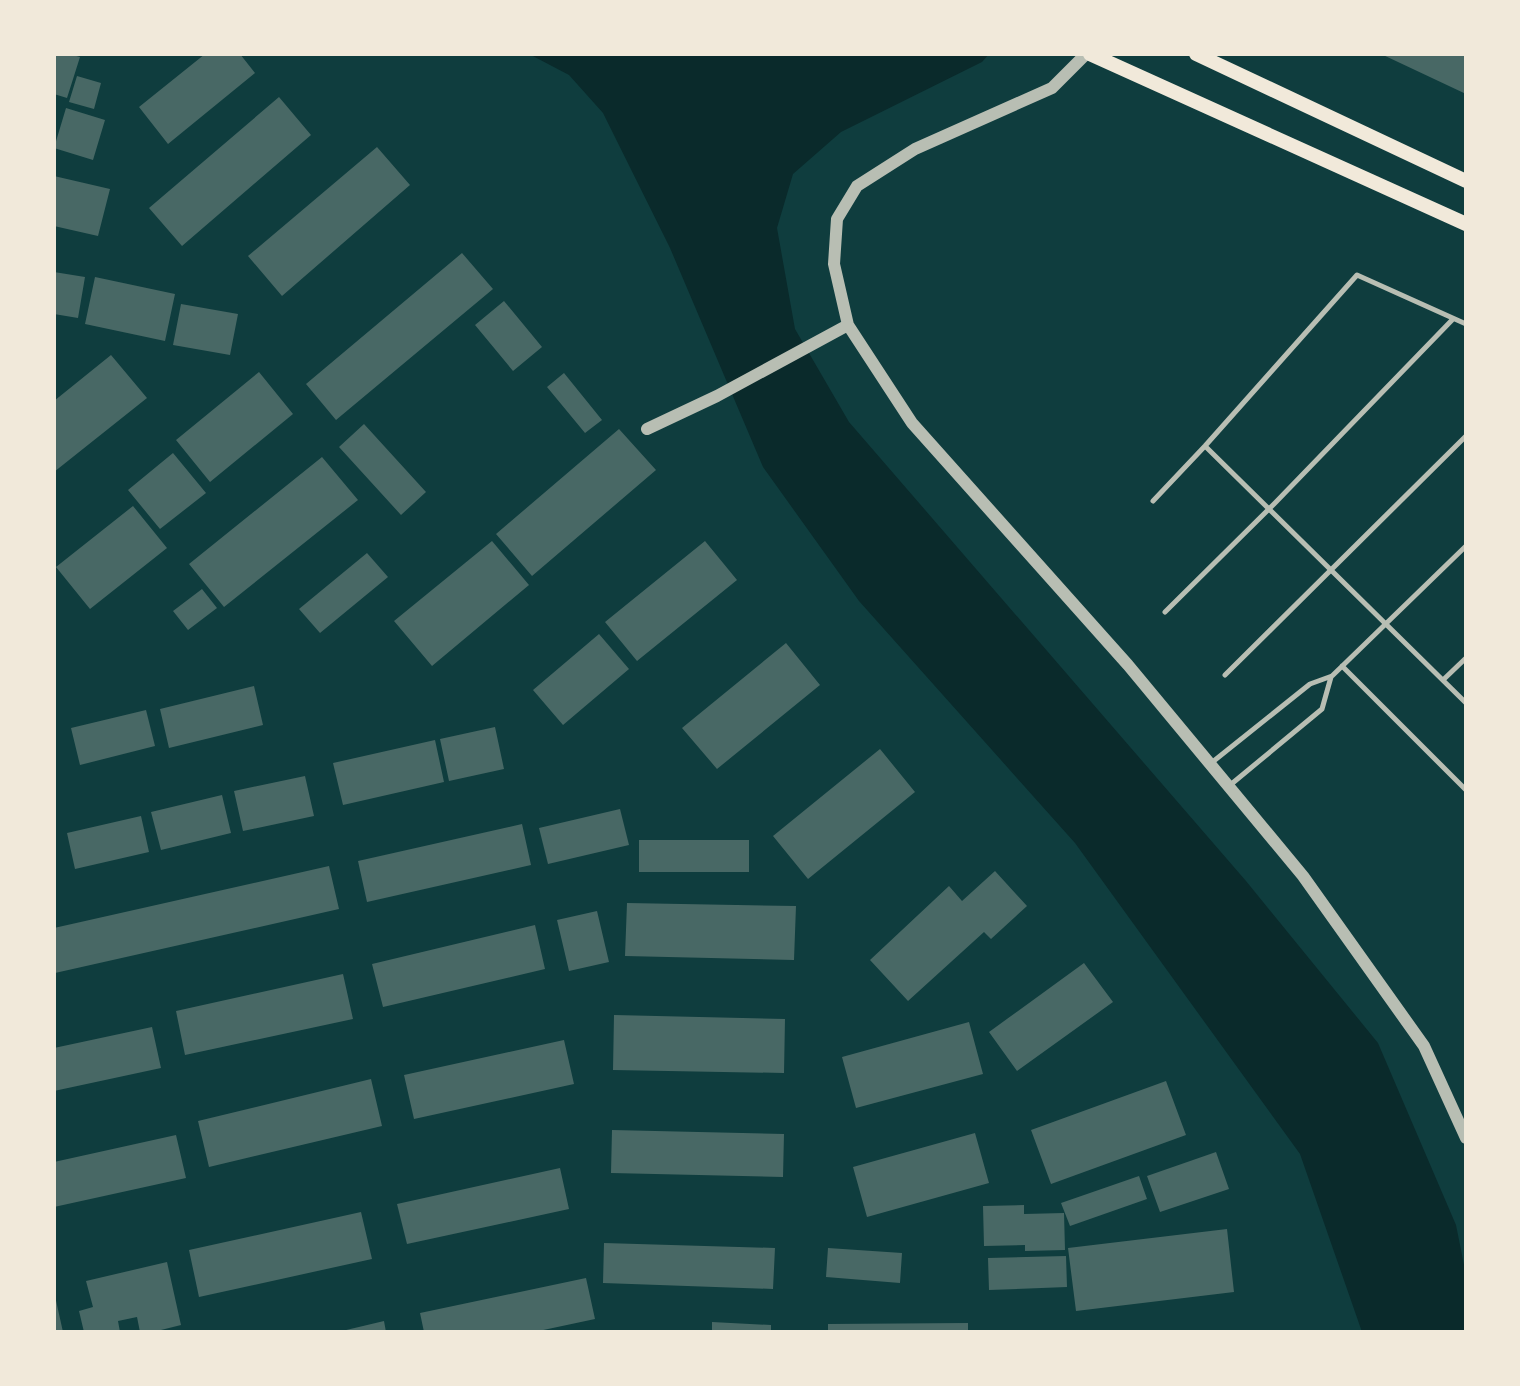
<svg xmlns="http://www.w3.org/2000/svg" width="1520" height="1386" viewBox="0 0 1520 1386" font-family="'Nunito Sans',sans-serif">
<rect width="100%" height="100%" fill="#0f3d3e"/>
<path fill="#0a2a2b" d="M 529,54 L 989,54 L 982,62 L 841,132 L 793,174 L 777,228 L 795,329 L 849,422 L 1246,881 L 1378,1043 L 1456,1225 L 1466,1275 L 1466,1332 L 1362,1332 L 1300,1154 L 1075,843 L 859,601 L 763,467 L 670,248 L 603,113 L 569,75 Z"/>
<path fill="#486865" d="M 54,54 L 69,54 L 80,57 L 67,98 L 54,94 Z
M 205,54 L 240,54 L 255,73 L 168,144 L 139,107 Z
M 1381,54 L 1466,54 L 1466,94 Z
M 77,76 L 101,83 L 94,109 L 69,102 Z
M 279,97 L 311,135 L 182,246 L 149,208 Z
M 66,108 L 105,120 L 93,160 L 54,148 Z
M 377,147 L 410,185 L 282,296 L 248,256 Z
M 54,176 L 110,189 L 98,236 L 54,226 Z
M 462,253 L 493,289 L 336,420 L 306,384 Z
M 54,272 L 85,277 L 78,318 L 54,314 Z
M 95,277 L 175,294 L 165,341 L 85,324 Z
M 504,301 L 542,347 L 513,371 L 475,325 Z
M 181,304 L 238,314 L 230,355 L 173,345 Z
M 111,355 L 147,398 L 54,472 L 54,401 Z
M 259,372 L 293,414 L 210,482 L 176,440 Z
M 564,373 L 602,420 L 585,433 L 547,387 Z
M 364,424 L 426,492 L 401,515 L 339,447 Z
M 619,429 L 656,470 L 532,576 L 496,534 Z
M 173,453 L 206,493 L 160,529 L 128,490 Z
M 322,457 L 358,500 L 224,607 L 189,564 Z
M 133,506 L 167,548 L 90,609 L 56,567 Z
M 492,541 L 529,585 L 432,666 L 394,621 Z
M 705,541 L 737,580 L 637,661 L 605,622 Z
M 367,553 L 388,577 L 320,633 L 299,609 Z
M 202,589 L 217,608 L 188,630 L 173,611 Z
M 599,634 L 629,669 L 563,725 L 533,690 Z
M 786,643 L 820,685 L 717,769 L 682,728 Z
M 254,686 L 263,725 L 169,748 L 160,709 Z
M 146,710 L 155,746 L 80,765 L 71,728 Z
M 495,727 L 504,769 L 449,781 L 440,739 Z
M 435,740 L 444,782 L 343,805 L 333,763 Z
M 880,749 L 915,792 L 808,879 L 773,836 Z
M 305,776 L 314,816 L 243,831 L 234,791 Z
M 222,795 L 231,833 L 161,850 L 151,812 Z
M 620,809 L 629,845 L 548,864 L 539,828 Z
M 141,816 L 149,852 L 75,869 L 67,833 Z
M 522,824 L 531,865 L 367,902 L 358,861 Z
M 639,840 L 749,840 L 749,872 L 639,872 Z
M 329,866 L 339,909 L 55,973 L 54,928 Z
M 995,871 L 1027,906 L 991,939 L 984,932 L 908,1001 L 870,960 L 949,886 L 962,901 Z
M 627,903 L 796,906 L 794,960 L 625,956 Z
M 597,911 L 609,962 L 569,971 L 557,920 Z
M 535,925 L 545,969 L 383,1007 L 372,964 Z
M 1084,963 L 1113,1002 L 1017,1071 L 989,1032 Z
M 343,974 L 353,1019 L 185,1055 L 176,1011 Z
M 614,1015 L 785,1019 L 784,1073 L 613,1070 Z
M 969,1022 L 983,1074 L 856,1108 L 842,1057 Z
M 152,1027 L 161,1068 L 54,1091 L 54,1048 Z
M 564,1040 L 574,1084 L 414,1119 L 404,1075 Z
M 371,1079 L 382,1126 L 209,1167 L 198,1121 Z
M 1166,1081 L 1186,1135 L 1051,1184 L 1031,1130 Z
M 612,1130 L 784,1134 L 783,1177 L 611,1173 Z
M 975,1133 L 989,1183 L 867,1217 L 853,1167 Z
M 176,1135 L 186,1178 L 54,1207 L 54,1162 Z
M 1216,1152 L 1229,1189 L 1160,1212 L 1147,1176 Z
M 560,1168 L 569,1209 L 407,1244 L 397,1204 Z
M 1139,1176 L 1147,1199 L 1070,1226 L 1061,1203 Z
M 1024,1205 L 1024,1214 L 1064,1213 L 1065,1250 L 1025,1251 L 1025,1245 L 984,1246 L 983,1206 Z
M 361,1212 L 372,1259 L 199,1297 L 189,1250 Z
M 1227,1229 L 1234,1292 L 1076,1311 L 1068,1248 Z
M 604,1243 L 775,1248 L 773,1289 L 603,1283 Z
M 828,1248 L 902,1253 L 900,1283 L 826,1277 Z
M 1066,1256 L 1067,1287 L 989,1290 L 988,1258 Z
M 167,1262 L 181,1325 L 153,1332 L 140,1332 L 137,1317 L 118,1321 L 120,1332 L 84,1332 L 79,1311 L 93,1307 L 86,1281 Z
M 586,1278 L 595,1319 L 534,1332 L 424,1332 L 420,1313 Z
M 55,1296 L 63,1332 L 54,1332 Z
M 384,1321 L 386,1332 L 342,1332 L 342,1331 Z
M 712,1322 L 771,1325 L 771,1332 L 712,1332 Z
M 968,1323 L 968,1332 L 828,1332 L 828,1324 Z"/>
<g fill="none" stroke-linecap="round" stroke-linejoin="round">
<path stroke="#b8beb3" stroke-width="5" d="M 1205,446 L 1466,703
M 1153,501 L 1205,446 L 1357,275 L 1466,324
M 1165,612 L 1275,503 L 1453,319
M 1342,666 L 1466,790
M 1225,675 L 1466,436
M 1443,680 L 1466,658
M 1210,764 L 1310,684 L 1332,676 L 1466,546
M 1229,786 L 1322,709 L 1331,677"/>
<path stroke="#b8beb3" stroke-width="12" d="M 848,325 L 912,423 L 1128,665 L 1303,876 L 1424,1046 L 1466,1138
M 647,429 L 717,396 L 848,325 L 834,264 L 837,219 L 857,186 L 915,149 L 1052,88 L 1086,54"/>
<path stroke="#f1e9da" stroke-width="14" d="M 1090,54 L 1466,224
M 1196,54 L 1466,181"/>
</g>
<rect width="1520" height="1386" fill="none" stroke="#f1e9da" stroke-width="112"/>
</svg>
